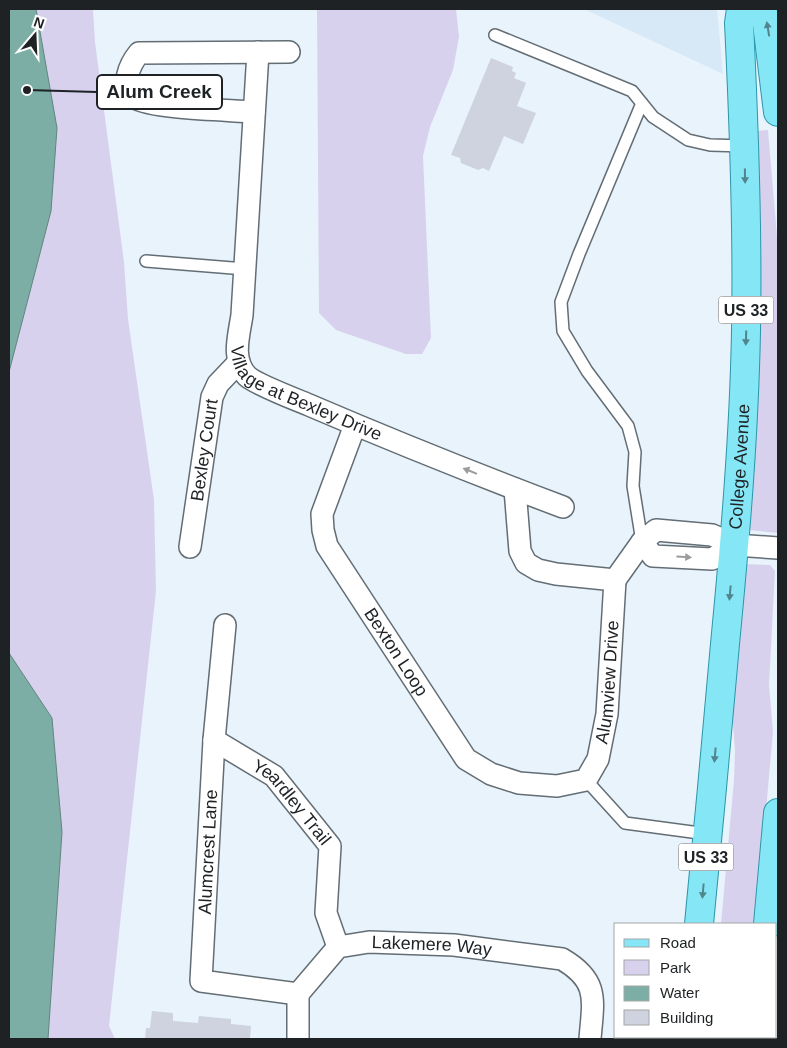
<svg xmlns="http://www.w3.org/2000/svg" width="787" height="1048" viewBox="0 0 787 1048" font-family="Helvetica,sans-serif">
<rect width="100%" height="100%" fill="#e8f3fc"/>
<path fill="#d7e9f7" d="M 584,9 L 717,9 L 723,74 Z"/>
<path fill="#d8d1ed" d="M 36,9 L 93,9 L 95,42 L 124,262 L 128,319 L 154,500 L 156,591 L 109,1026 L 115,1039 L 48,1039 L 62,832 L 52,718 L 9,653 L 9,372 L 51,211 L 57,128 Z
M 317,9 L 456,9 L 459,37 L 453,70 L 430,127 L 423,156 L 431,338 L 422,354 L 406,354 L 336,330 L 319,313 Z
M 768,130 L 778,248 L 778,533 L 748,530 L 760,347 L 757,131 Z
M 744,564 L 770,565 L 775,571 L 769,685 L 773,731 L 756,924 L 721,924 L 734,780 L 735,750 L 732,713 Z"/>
<path fill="#7caea6" stroke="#60847f" d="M 9,9 L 36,9 L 57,128 L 51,211 L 9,372 Z
M 9,653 L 52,718 L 62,832 L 48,1039 L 9,1039 Z"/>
<path fill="#ced3df" d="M 491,58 L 513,67 L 512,71 L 516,73 L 514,78 L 526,83 L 517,106 L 536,113 L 523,144 L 504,136 L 489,171 L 483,168 L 478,170 L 461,163 L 460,158 L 451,155 Z
M 152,1011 L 173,1013 L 173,1021 L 198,1023 L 199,1016 L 231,1019 L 231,1024 L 251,1026 L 250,1039 L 145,1039 L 146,1028 L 150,1028 Z"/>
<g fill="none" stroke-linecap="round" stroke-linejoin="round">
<defs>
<path id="lane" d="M 495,35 L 632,91 L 653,117 L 688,140 L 710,145 L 745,146
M 146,261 L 245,269
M 642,542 L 633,486 L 635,452 L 628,426 L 587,371 L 563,331 L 561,302 L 579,254 L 642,103
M 586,780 L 625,823 L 707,834"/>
<g id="street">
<path id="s1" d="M 258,52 L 242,315 C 239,336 231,359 247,376 C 255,384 297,400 309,405 C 393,441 478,475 563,507"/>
<path d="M 254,112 C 231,110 152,109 135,98 C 119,87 130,64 139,53 L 289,52"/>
<path id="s2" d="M 355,425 L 322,514 L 323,530 L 327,546 L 466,759 L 491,774 L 519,783 L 557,786 L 586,780 L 598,759 L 607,714 L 615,580"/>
<path d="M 515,489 L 520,551 L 526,563 L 538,570 L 556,574 L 615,580"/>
<path d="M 642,542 L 653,556 L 712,559 L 735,545"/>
<path id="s3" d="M 190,547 L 212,397 L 218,384 L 238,363"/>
<path d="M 615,580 L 642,542 L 656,530 L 712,535 L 735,545 L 778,548"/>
<path d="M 225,625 L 214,740 L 201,981 L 298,994"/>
<path id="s4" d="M 214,740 L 274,776 L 330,846 L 326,913 L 338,947"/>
<path id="s5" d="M 298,994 L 338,947 L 369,942 L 454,945 L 562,959 C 600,981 593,1001 590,1039"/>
<path d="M 298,1039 L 298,994"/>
</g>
<g id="primary">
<path d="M 761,9 L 767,23 L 778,112"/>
<path id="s6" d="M 699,924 C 708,831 717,737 725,644 C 735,540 744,436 746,331 C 748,228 744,125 739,23 L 741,9"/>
<path d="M 768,924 L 778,813"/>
<path d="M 689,1039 L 689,1037"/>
<path d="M 758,1039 L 759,1037"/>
</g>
</defs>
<use href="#lane" stroke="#636d74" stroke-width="14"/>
<use href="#street" stroke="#636d74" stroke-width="24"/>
<use href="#primary" stroke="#2c96a9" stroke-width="30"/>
<use href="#lane" stroke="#fff" stroke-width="11"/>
<use href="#street" stroke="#fff" stroke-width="21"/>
<use href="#primary" stroke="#85e6f6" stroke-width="28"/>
</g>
<defs><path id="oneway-solid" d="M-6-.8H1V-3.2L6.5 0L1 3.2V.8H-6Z" transform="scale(1.25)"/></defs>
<g fill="#52848e">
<use href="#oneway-solid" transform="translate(768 29) rotate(-99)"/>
<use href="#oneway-solid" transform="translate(745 176) rotate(89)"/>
<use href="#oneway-solid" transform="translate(746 338) rotate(92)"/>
<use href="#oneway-solid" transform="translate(730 593) rotate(95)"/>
<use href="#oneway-solid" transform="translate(715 755) rotate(95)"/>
<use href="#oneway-solid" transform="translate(703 891) rotate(95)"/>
</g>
<g fill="#9a9c9d">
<use href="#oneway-solid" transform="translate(470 471) rotate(-158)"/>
<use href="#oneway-solid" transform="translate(684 557) rotate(3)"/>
</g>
<g text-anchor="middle" stroke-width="4" stroke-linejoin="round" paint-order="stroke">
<g fill="#fefffe" stroke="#616466" stroke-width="1">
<rect x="718.5" y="296.5" width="55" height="27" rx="4"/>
<rect x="678.5" y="843.5" width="55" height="27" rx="4"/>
</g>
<g font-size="16" font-weight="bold" fill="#1e2225">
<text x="746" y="316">US 33</text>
<text x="706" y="863">US 33</text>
</g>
<g font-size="18" fill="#1e2225" stroke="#fefffe">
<text dy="6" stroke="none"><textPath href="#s1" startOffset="384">Village at Bexley Drive</textPath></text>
<text dy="6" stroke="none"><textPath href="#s3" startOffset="98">Bexley Court</textPath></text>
<text dy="6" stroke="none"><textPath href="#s6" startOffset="459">College Avenue</textPath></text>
<text dy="6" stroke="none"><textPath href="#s2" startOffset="254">Bexton Loop</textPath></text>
<text dy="6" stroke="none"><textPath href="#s2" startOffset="610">Alumview Drive</textPath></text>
<text dy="6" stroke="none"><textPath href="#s4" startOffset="101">Yeardley Trail</textPath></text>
<text transform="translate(208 852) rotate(-87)" y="6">Alumcrest Lane</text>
<text dy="6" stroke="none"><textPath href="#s5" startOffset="156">Lakemere Way</textPath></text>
</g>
</g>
<path fill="none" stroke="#1e2225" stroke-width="2" d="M27 90L97 92"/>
<circle fill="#1e2225" stroke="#fefffe" stroke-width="2" cx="27" cy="90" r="5"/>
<rect fill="#fefffe" stroke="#1e2225" stroke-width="2" x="97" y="75" width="125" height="34" rx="5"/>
<g font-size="19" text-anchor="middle" font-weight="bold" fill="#1e2225">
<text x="159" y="98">Alum Creek</text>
</g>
<rect width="787" height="1048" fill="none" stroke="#1e2225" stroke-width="20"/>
<rect x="614" y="923" width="162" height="115" fill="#fefffe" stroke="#a4a7a7"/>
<rect x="624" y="939" width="25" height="8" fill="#85e6f6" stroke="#a4a7a7"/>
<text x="660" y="948" font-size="15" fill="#1e2225">Road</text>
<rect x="624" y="960" width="25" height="15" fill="#d8d1ed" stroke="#a4a7a7"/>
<text x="660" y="973" font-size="15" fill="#1e2225">Park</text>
<rect x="624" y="986" width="25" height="15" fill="#7caea6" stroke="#a4a7a7"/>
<text x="660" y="998" font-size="15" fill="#1e2225">Water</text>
<rect x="624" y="1010" width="25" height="15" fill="#ced3df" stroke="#a4a7a7"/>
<text x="660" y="1023" font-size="15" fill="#1e2225">Building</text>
<g transform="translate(35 35) rotate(19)" stroke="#fefffe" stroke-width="4" paint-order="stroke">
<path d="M0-4L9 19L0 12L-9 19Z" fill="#1e2225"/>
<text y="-8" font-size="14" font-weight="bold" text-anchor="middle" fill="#1e2225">N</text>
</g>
</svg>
